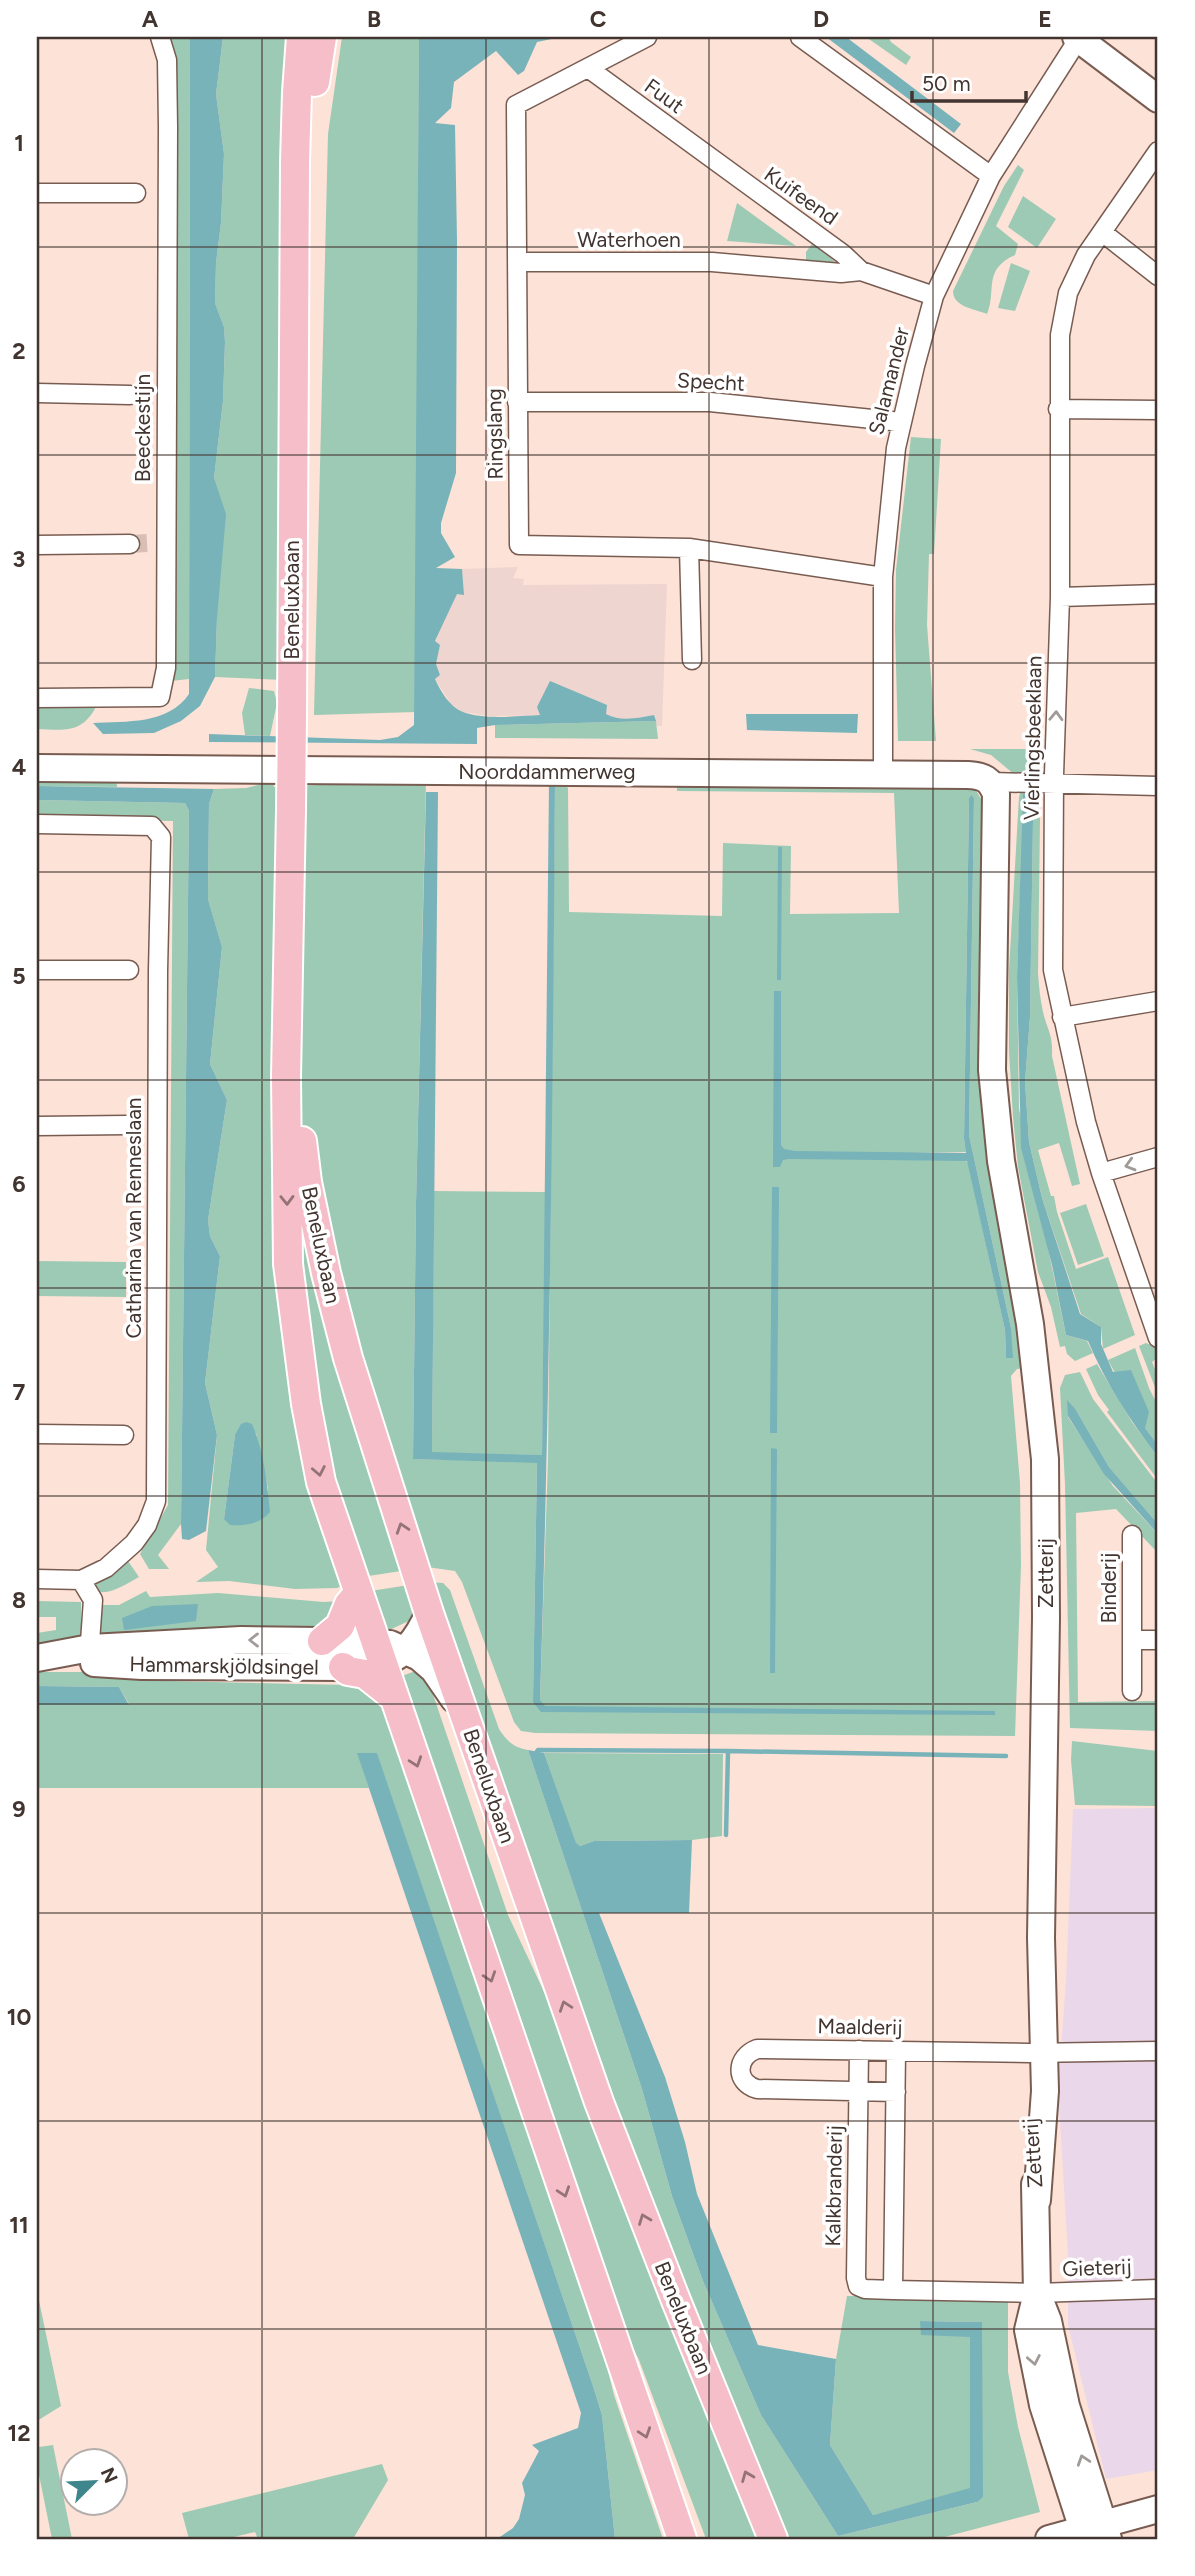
<svg xmlns="http://www.w3.org/2000/svg" width="1195" height="2576" viewBox="0 0 1195 2576" font-family="Figtree,sans-serif">
<rect width="100%" height="100%" fill="#fde2d7"/>
<path fill="#ead8ea" d="M 1158,1808 L 1158,2470 L 1106,2479 L 1068,2325 L 1068,2254 L 1058,2088 L 1066,1982 L 1073,1809 Z"/>
<path fill="#eed5cf" d="M 518,567 L 513,578 L 524,579 L 523,585 L 667,584 L 662,726 L 657,726 L 654,715 L 631,719 L 614,718 L 606,714 L 490,716 L 463,712 L 451,704 L 435,679 L 440,675 L 436,664 L 440,645 L 435,642 L 457,593 L 463,594 L 462,569 Z"/>
<path fill="#9dcab4" fill-rule="evenodd" d="M 170,37 L 190,37 L 189,679 L 171,681 L 166,494 L 173,46 Z
M 223,37 L 294,37 L 285,680 L 215,677 L 217,618 L 214,478 L 223,401 L 225,342 L 224,327 L 215,303 L 216,263 L 221,223 L 224,154 L 216,94 Z
M 342,37 L 419,37 L 416,712 L 314,715 L 328,134 Z
M 866,37 L 888,37 L 891,42 L 911,57 L 906,65 Z
M 1018,165 L 1024,170 L 996,226 L 1018,244 L 1015,255 C 982,270 997,290 987,314 C 975,309 953,307 953,291 L 1004,186 Z
M 1023,196 L 1056,219 L 1037,248 L 1008,227 Z
M 737,203 L 796,246 L 727,241 Z
M 814,241 L 838,265 L 806,262 L 806,252 Z
M 1011,263 L 1030,271 L 1015,311 L 998,308 Z
M 911,437 L 941,439 L 934,554 L 929,554 L 927,625 L 936,741 L 898,741 L 895,628 L 896,570 Z
M 249,688 L 274,691 L 277,703 L 270,736 L 245,735 L 242,713 Z
M 97,705 C 82,734 66,730 37,729 L 37,708 Z
M 656,721 L 658,739 L 495,738 L 495,725 Z
M 970,749 L 1038,749 L 1038,774 L 1015,775 L 991,755 Z
M 37,770 L 116,773 L 117,787 L 37,786 Z
M 677,776 L 878,778 L 975,789 L 983,802 L 1025,1368 L 1017,1369 L 1011,1376 L 1020,1483 L 1021,1565 L 1015,1736 L 535,1733 L 521,1731 L 514,1722 L 462,1582 L 455,1571 L 427,1567 L 362,1577 L 337,1588 L 295,1589 L 229,1581 L 196,1582 L 218,1567 L 206,1550 L 217,1435 L 205,1383 L 220,1256 L 210,1236 L 208,1220 L 227,1100 L 210,1064 L 222,947 L 208,899 L 209,804 L 214,789 L 246,788 L 273,781 L 274,787 L 426,780 L 416,1203 L 413,1459 L 537,1462 L 533,1702 L 544,1706 L 540,1700 L 548,1459 L 555,782 L 562,782 L 568,788 L 569,912 L 722,916 L 723,843 L 791,846 L 790,914 L 899,913 L 894,793 L 677,791 ZM 972,796 L 974,799 L 969,1135 L 1011,1328 L 1006,1358 L 1005,1330 L 968,1163 L 965,1160 L 906,1159 L 906,1153 L 966,1152 L 964,1139 L 969,799 ZM 256,1433 L 268,1488 L 268,1498 L 224,1519 L 235,1435 Z
M 1038,789 L 1040,819 L 1038,973 C 1039,986 1040,999 1043,1012 C 1048,1032 1053,1035 1052,1056 L 1080,1184 L 1072,1186 L 1059,1143 L 1038,1150 L 1051,1196 L 1054,1196 L 1057,1212 L 1076,1269 L 1108,1257 L 1135,1335 L 1103,1349 L 1101,1327 L 1081,1314 L 1042,1198 L 1029,1142 L 1025,1082 L 1030,1017 L 1033,821 L 1024,794 L 1017,977 L 1019,1109 L 1066,1335 L 1087,1341 L 1093,1353 L 1075,1361 L 1067,1354 L 1065,1346 L 1060,1347 L 1051,1307 L 1038,1272 L 1018,1167 L 1013,1117 L 1009,1051 L 1009,970 L 1019,797 L 1021,790 Z
M 37,800 L 185,803 L 189,811 L 181,1524 L 158,1555 L 169,1569 L 149,1569 L 140,1554 L 168,1505 L 173,821 L 37,818 Z
M 434,1191 L 546,1192 L 542,1455 L 432,1453 Z
M 1086,1204 L 1104,1256 L 1078,1265 L 1060,1213 Z
M 37,1261 L 126,1262 L 126,1297 L 37,1296 Z
M 1146,1343 L 1154,1346 L 1158,1357 L 1152,1362 L 1158,1377 L 1158,1395 L 1139,1346 Z
M 1135,1348 L 1149,1388 L 1158,1406 L 1158,1445 L 1145,1428 L 1108,1360 Z
M 1097,1364 L 1132,1422 L 1158,1457 L 1158,1480 L 1107,1412 L 1109,1410 L 1098,1395 L 1086,1369 Z
M 1080,1372 L 1093,1399 L 1158,1484 L 1158,1524 L 1109,1467 L 1076,1410 L 1068,1417 L 1113,1486 L 1158,1534 L 1158,1553 L 1116,1509 L 1076,1513 L 1078,1702 L 1158,1701 L 1158,1731 L 1070,1728 L 1065,1484 L 1060,1388 L 1065,1375 Z
M 128,1561 L 139,1577 C 124,1585 113,1594 96,1592 L 95,1580 Z
M 429,1582 L 443,1583 L 450,1590 L 499,1729 C 507,1741 513,1747 528,1750 L 642,2089 L 672,2196 L 703,2281 L 761,2415 L 838,2536 L 977,2502 L 982,2322 L 920,2321 L 970,2336 L 970,2489 L 873,2515 L 830,2445 L 836,2359 L 847,2296 L 1008,2296 L 1008,2372 L 1018,2427 L 1040,2512 L 937,2539 L 786,2539 L 603,2082 Z
M 409,1585 L 416,1609 L 415,1618 L 383,1633 L 364,1592 Z
M 146,1591 L 150,1597 L 218,1593 L 324,1602 L 341,1601 L 339,1612 L 316,1631 L 232,1627 L 204,1630 L 97,1635 L 96,1605 L 119,1605 Z
M 37,1601 L 81,1602 L 81,1652 L 37,1652 L 37,1633 L 56,1630 L 56,1617 L 37,1617 Z
M 424,1668 L 508,1915 L 554,2013 L 762,2539 L 706,2539 L 639,2360 L 614,2309 L 396,1678 Z
M 37,1672 L 110,1672 L 165,1681 L 350,1685 L 368,1692 L 383,1704 L 589,2294 L 614,2395 L 663,2539 L 615,2539 L 602,2415 L 593,2386 L 377,1754 L 358,1754 L 369,1788 L 37,1788 L 37,1705 L 129,1704 L 119,1687 L 37,1686 Z
M 1072,1741 L 1158,1751 L 1158,1806 L 1075,1805 L 1071,1760 Z
M 544,1753 L 723,1754 L 722,1836 L 692,1840 L 594,1841 L 580,1846 L 576,1844 Z
M 37,2291 L 61,2406 L 37,2421 Z
M 53,2445 L 72,2539 L 52,2539 L 38,2470 L 39,2447 Z
M 382,2464 L 388,2480 L 353,2539 L 258,2539 L 255,2532 L 225,2539 L 189,2539 L 182,2513 Z"/>
<path fill="#78b3ba" d="M 190,37 L 223,37 L 216,94 L 224,154 L 221,223 L 216,263 L 215,303 L 224,327 L 225,342 L 223,401 L 214,478 L 226,514 L 217,618 L 215,677 L 200,706 L 181,721 L 154,733 L 103,734 L 93,723 C 126,721 168,725 189,694 Z
M 419,37 L 561,37 L 537,42 L 524,71 L 518,75 L 496,51 L 454,82 L 451,108 L 435,123 L 455,125 L 457,241 L 456,473 L 441,523 L 441,533 L 455,557 L 436,568 L 462,569 L 464,595 L 457,594 L 435,641 L 440,645 L 436,664 L 440,675 L 435,679 C 441,692 449,706 463,712 C 483,720 518,716 540,715 L 537,707 L 550,681 L 607,705 L 606,714 C 621,722 638,718 654,715 L 656,721 L 495,725 L 477,728 L 477,744 L 209,742 L 209,734 L 380,740 L 398,737 L 414,725 Z
M 826,37 L 846,37 L 961,124 L 954,133 Z
M 746,714 L 858,714 L 857,733 L 747,730 Z
M 549,782 L 555,782 C 553,1088 550,1394 540,1700 L 545,1706 L 995,1711 L 995,1715 L 541,1712 L 533,1702 L 537,1463 L 413,1459 L 416,1203 L 426,792 L 438,792 L 432,1452 L 542,1455 Z
M 37,786 L 214,789 L 209,804 L 208,899 L 222,947 L 210,1064 L 227,1100 L 208,1220 L 210,1236 L 220,1256 L 205,1383 L 217,1435 L 206,1531 L 189,1540 L 182,1539 L 181,1524 L 189,811 L 185,803 L 37,800 Z
M 1023,794 L 1031,794 L 1033,821 L 1030,1017 L 1025,1082 L 1029,1142 L 1042,1198 L 1080,1314 L 1101,1327 L 1101,1344 L 1113,1372 L 1131,1370 L 1149,1412 L 1145,1428 L 1158,1445 L 1158,1457 C 1130,1420 1106,1384 1088,1341 L 1066,1335 L 1052,1265 L 1021,1148 L 1017,977 Z
M 972,795 L 974,799 L 969,1135 L 1011,1328 L 1013,1358 L 1006,1358 L 1005,1330 L 967,1161 L 789,1159 L 783,1160 L 780,1167 L 773,1167 L 774,991 L 781,991 L 781,1145 L 784,1149 L 795,1151 L 966,1153 L 964,1139 L 969,798 Z
M 778,847 L 782,847 L 781,980 L 777,980 Z
M 772,1187 L 779,1187 L 777,1433 L 770,1433 Z
M 1067,1400 L 1076,1410 L 1109,1467 L 1158,1524 L 1158,1534 L 1104,1474 L 1068,1416 Z
M 246,1422 L 252,1424 C 264,1451 267,1483 270,1512 C 260,1524 245,1526 230,1525 L 224,1519 L 235,1435 L 241,1424 Z
M 771,1448 L 777,1449 L 775,1673 L 770,1673 Z
M 198,1604 L 196,1621 L 124,1630 L 122,1618 L 152,1606 Z
M 37,1686 L 119,1687 L 129,1705 L 37,1705 Z
M 528,1750 L 544,1753 L 576,1843 L 580,1846 L 594,1841 L 692,1840 L 689,1913 L 599,1913 L 665,2077 L 685,2142 L 697,2194 L 758,2345 L 836,2359 L 830,2445 L 873,2515 L 970,2488 L 970,2337 L 921,2335 L 920,2321 L 982,2322 L 983,2497 L 977,2502 L 838,2536 L 761,2415 L 703,2281 L 672,2196 L 642,2089 Z
M 357,1753 L 377,1753 L 593,2386 L 602,2415 L 615,2539 L 497,2539 L 513,2528 L 519,2519 L 525,2495 L 522,2483 L 539,2451 L 532,2445 L 578,2428 L 581,2413 Z"/>
<g fill="none" stroke-linecap="round" stroke-linejoin="round">
<path stroke="#78b3ba" stroke-width="4.5" d="M 535,1754 L 538,1750 L 728,1751
M 726,1835 L 728,1751 L 1006,1756"/>
<path stroke="#d8bfb6" stroke-width="18" stroke-dasharray="18 9" stroke-linecap="butt" d="M 130,395 L 152,396
M 130,544 L 147,543"/>
<defs>
<path id="street" d="M 647,37 L 516,105 L 519,545 L 689,548 L 883,577
M 800,37 L 991,176
M 588,68 L 843,254 L 861,271
M 1158,151 L 1086,255 L 1068,293 L 1060,335 L 1060,597 L 1054,775 L 1053,970 L 1086,1122 L 1101,1173 L 1158,1338
M 37,193 L 136,193
M 1102,232 L 1158,276
M 517,262 L 712,262 L 841,273 L 861,271 L 934,296
M 37,393 L 130,395
M 517,402 L 710,402 L 901,422
M 1058,409 L 1158,410
M 37,545 L 130,544
M 689,548 L 692,660
M 1060,597 L 1158,594
M 37,698 L 160,697 L 166,668 L 168,127 L 167,60 L 160,37
M 883,774 L 883,577 L 896,448 L 915,366 L 934,296 L 991,176 L 1079,38
M 991,782 L 1158,786
M 37,824 L 152,826 L 161,837 L 158,971 L 156,1501 L 147,1525 L 134,1543 L 106,1568 L 81,1580 L 37,1579
M 37,970 L 129,970
M 1062,1017 L 1158,1001
M 37,1126 L 127,1125
M 1101,1173 L 1158,1157
M 37,1434 L 124,1435
M 1132,1535 L 1132,1640 L 1158,1640
M 81,1580 L 93,1600 L 89,1656
M 1132,1640 L 1132,1691
M 859,2050 L 856,2278 L 858,2286 L 865,2289 L 893,2290
M 896,2051 L 893,2290 L 1037,2293 L 1158,2289
M 896,2092 L 757,2089 C 734,2082 736,2057 757,2049 L 1030,2053 L 1158,2051"/>
<path id="secondary" d="M 1076,37 L 1158,99
M 37,768 L 968,775 C 984,776 990,779 996,794 L 992,1070 L 1001,1161 L 1030,1324 L 1045,1459 L 1046,1618 L 1041,1938 L 1045,2091 L 1037,2200
M 37,1658 L 90,1648 L 241,1640 L 322,1641 L 390,1644 L 419,1657 L 434,1670 L 454,1699
M 94,1663 L 142,1666 L 343,1667 L 347,1663 C 357,1663 370,1664 380,1663 C 405,1659 420,1633 429,1613
M 1035,2184 L 1037,2293 L 1028,2330 L 1043,2405 L 1086,2539
M 1037,2293 L 1048,2321 L 1066,2406 L 1108,2539
M 1049,2539 L 1158,2509"/>
<path id="primary" d="M 315,82 L 322,37
M 292,716 L 295,162 L 297,92 L 301,37
M 291,809 L 286,1077 L 288,1264 L 306,1404 L 321,1482 L 682,2539
M 302,1141 L 307,1182 L 326,1273 L 348,1358 L 429,1613 L 599,2102 L 675,2298 L 773,2539
M 322,1641 L 340,1626 L 349,1604 L 358,1594
M 343,1667 L 348,1671 L 365,1674 L 394,1697"/>
</defs>
<use href="#street" stroke="#795c51" stroke-width="21"/>
<use href="#secondary" stroke="#795c51" stroke-width="30"/>
<use href="#primary" stroke="#fff" stroke-width="32"/>
<use href="#street" stroke="#fff" stroke-width="18"/>
<use href="#secondary" stroke="#fff" stroke-width="26"/>
<use href="#primary" stroke="#f5bec9" stroke-width="28"/>
<defs>
<path id="primary-bridge" d="M 291,809 L 292,716"/>
</defs>
<use href="#primary-bridge" stroke="#fff" stroke-width="32" stroke-linecap="butt"/>
<use href="#primary-bridge" stroke="#f5bec9" stroke-width="28"/>
</g>
<defs><path id="oneway-chevron" d="M-2-3.5L2.5 0L-2 3.5" fill="none" stroke-width="1.6" stroke-linecap="round" stroke-linejoin="round" transform="scale(1.75)"/></defs>
<g stroke="#a09a98">
<use href="#oneway-chevron" transform="translate(1056 716) rotate(-88)"/>
<use href="#oneway-chevron" transform="translate(1130 1165) rotate(164)"/>
<use href="#oneway-chevron" transform="translate(254 1640) rotate(-180)"/>
<use href="#oneway-chevron" transform="translate(1034 2360) rotate(79)"/>
<use href="#oneway-chevron" transform="translate(1083 2460) rotate(-108)"/>
</g>
<g stroke="#937375">
<use href="#oneway-chevron" transform="translate(287 1200) rotate(89)"/>
<use href="#oneway-chevron" transform="translate(319 1471) rotate(79)"/>
<use href="#oneway-chevron" transform="translate(402 1528) rotate(-108)"/>
<use href="#oneway-chevron" transform="translate(416 1762) rotate(71)"/>
<use href="#oneway-chevron" transform="translate(490 1977) rotate(71)"/>
<use href="#oneway-chevron" transform="translate(565 2006) rotate(-109)"/>
<use href="#oneway-chevron" transform="translate(564 2192) rotate(71)"/>
<use href="#oneway-chevron" transform="translate(644 2219) rotate(-111)"/>
<use href="#oneway-chevron" transform="translate(645 2433) rotate(71)"/>
<use href="#oneway-chevron" transform="translate(747 2476) rotate(-112)"/>
</g>
<path fill="none" stroke="#423530" stroke-width="2" stroke-opacity="0.55" d="M 262,37 L 262,2539M 486,37 L 486,2539M 709,37 L 709,2539M 933,37 L 933,2539M 37,247 L 1158,247M 37,455 L 1158,455M 37,663 L 1158,663M 37,872 L 1158,872M 37,1080 L 1158,1080M 37,1288 L 1158,1288M 37,1496 L 1158,1496M 37,1704 L 1158,1704M 37,1913 L 1158,1913M 37,2121 L 1158,2121M 37,2329 L 1158,2329"/>
<g text-anchor="middle" stroke-width="7" stroke-linejoin="round" paint-order="stroke">
<g font-size="21" fill="#423530" stroke="#fff">
<text transform="translate(664 96) rotate(36)" y="7">Fuut</text>
<text transform="translate(801 196) rotate(35)" y="7">Kuifeend</text>
<text x="629" y="247">Waterhoen</text>
<text transform="translate(889 381) rotate(-76)" y="7">Salamander</text>
<text transform="translate(711 382) rotate(3)" y="7">Specht</text>
<text transform="translate(143 428) rotate(-90)" y="7">Beeckestijn</text>
<text transform="translate(495 434) rotate(-91)" y="7">Ringslang</text>
<text transform="translate(292 600) rotate(-90)" y="7">Beneluxbaan</text>
<text transform="translate(1033 738) rotate(-89)" y="7">Vierlingsbeeklaan</text>
<text x="547" y="779">Noorddammerweg</text>
<text transform="translate(134 1218) rotate(-90)" y="7">Catharina van Renneslaan</text>
<text transform="translate(321 1245) rotate(78)" y="7">Beneluxbaan</text>
<text transform="translate(1046 1573) rotate(-90)" y="7">Zetterij</text>
<text transform="translate(1109 1588) rotate(-90)" y="7">Binderij</text>
<text transform="translate(224 1666) rotate(1)" y="7">Hammarskjöldsingel</text>
<text transform="translate(489 1786) rotate(71)" y="7">Beneluxbaan</text>
<text transform="translate(860 2027) rotate(1)" y="7">Maalderij</text>
<text transform="translate(1033 2153) rotate(-94)" y="7">Zetterij</text>
<text transform="translate(834 2186) rotate(-89)" y="7">Kalkbranderij</text>
<text transform="translate(1097 2268) rotate(-2)" y="7">Gieterij</text>
<text transform="translate(683 2318) rotate(68)" y="7">Beneluxbaan</text>
</g>
</g>
<rect width="1195" height="2576" fill="none" stroke="#ffffff" stroke-width="77"/>
<g transform="translate(94 2482) rotate(66)"><circle r="33" fill="#ffffff" stroke="#b3aeac" stroke-width="2"/>
<path d="M0-5L12 26L0 18L-12 26Z" fill="#3e858c"/>
<text y="-10" font-size="19" font-weight="bold" text-anchor="middle" fill="#423530">N</text>
</g>
<path d="M912 91v10h114v-10" fill="none" stroke="#423530" stroke-width="3.5"/>
<text x="922" y="91" font-size="21" fill="#423530" stroke="#ffffff" stroke-width="5" paint-order="stroke">50 m</text>
<rect x="38" y="38" width="1118" height="2500" fill="none" stroke="#423530" stroke-width="2.5"/>
<g font-size="23" text-anchor="middle" font-weight="bold" fill="#423530">
<text x="150" y="27">A</text>
<text x="374" y="27">B</text>
<text x="598" y="27">C</text>
<text x="821" y="27">D</text>
<text x="1045" y="27">E</text>
<text x="19" y="151">1</text>
<text x="19" y="359">2</text>
<text x="19" y="567">3</text>
<text x="19" y="775">4</text>
<text x="19" y="984">5</text>
<text x="19" y="1192">6</text>
<text x="19" y="1400">7</text>
<text x="19" y="1608">8</text>
<text x="19" y="1817">9</text>
<text x="19" y="2025">10</text>
<text x="19" y="2233">11</text>
<text x="19" y="2441">12</text>
</g>
</svg>
